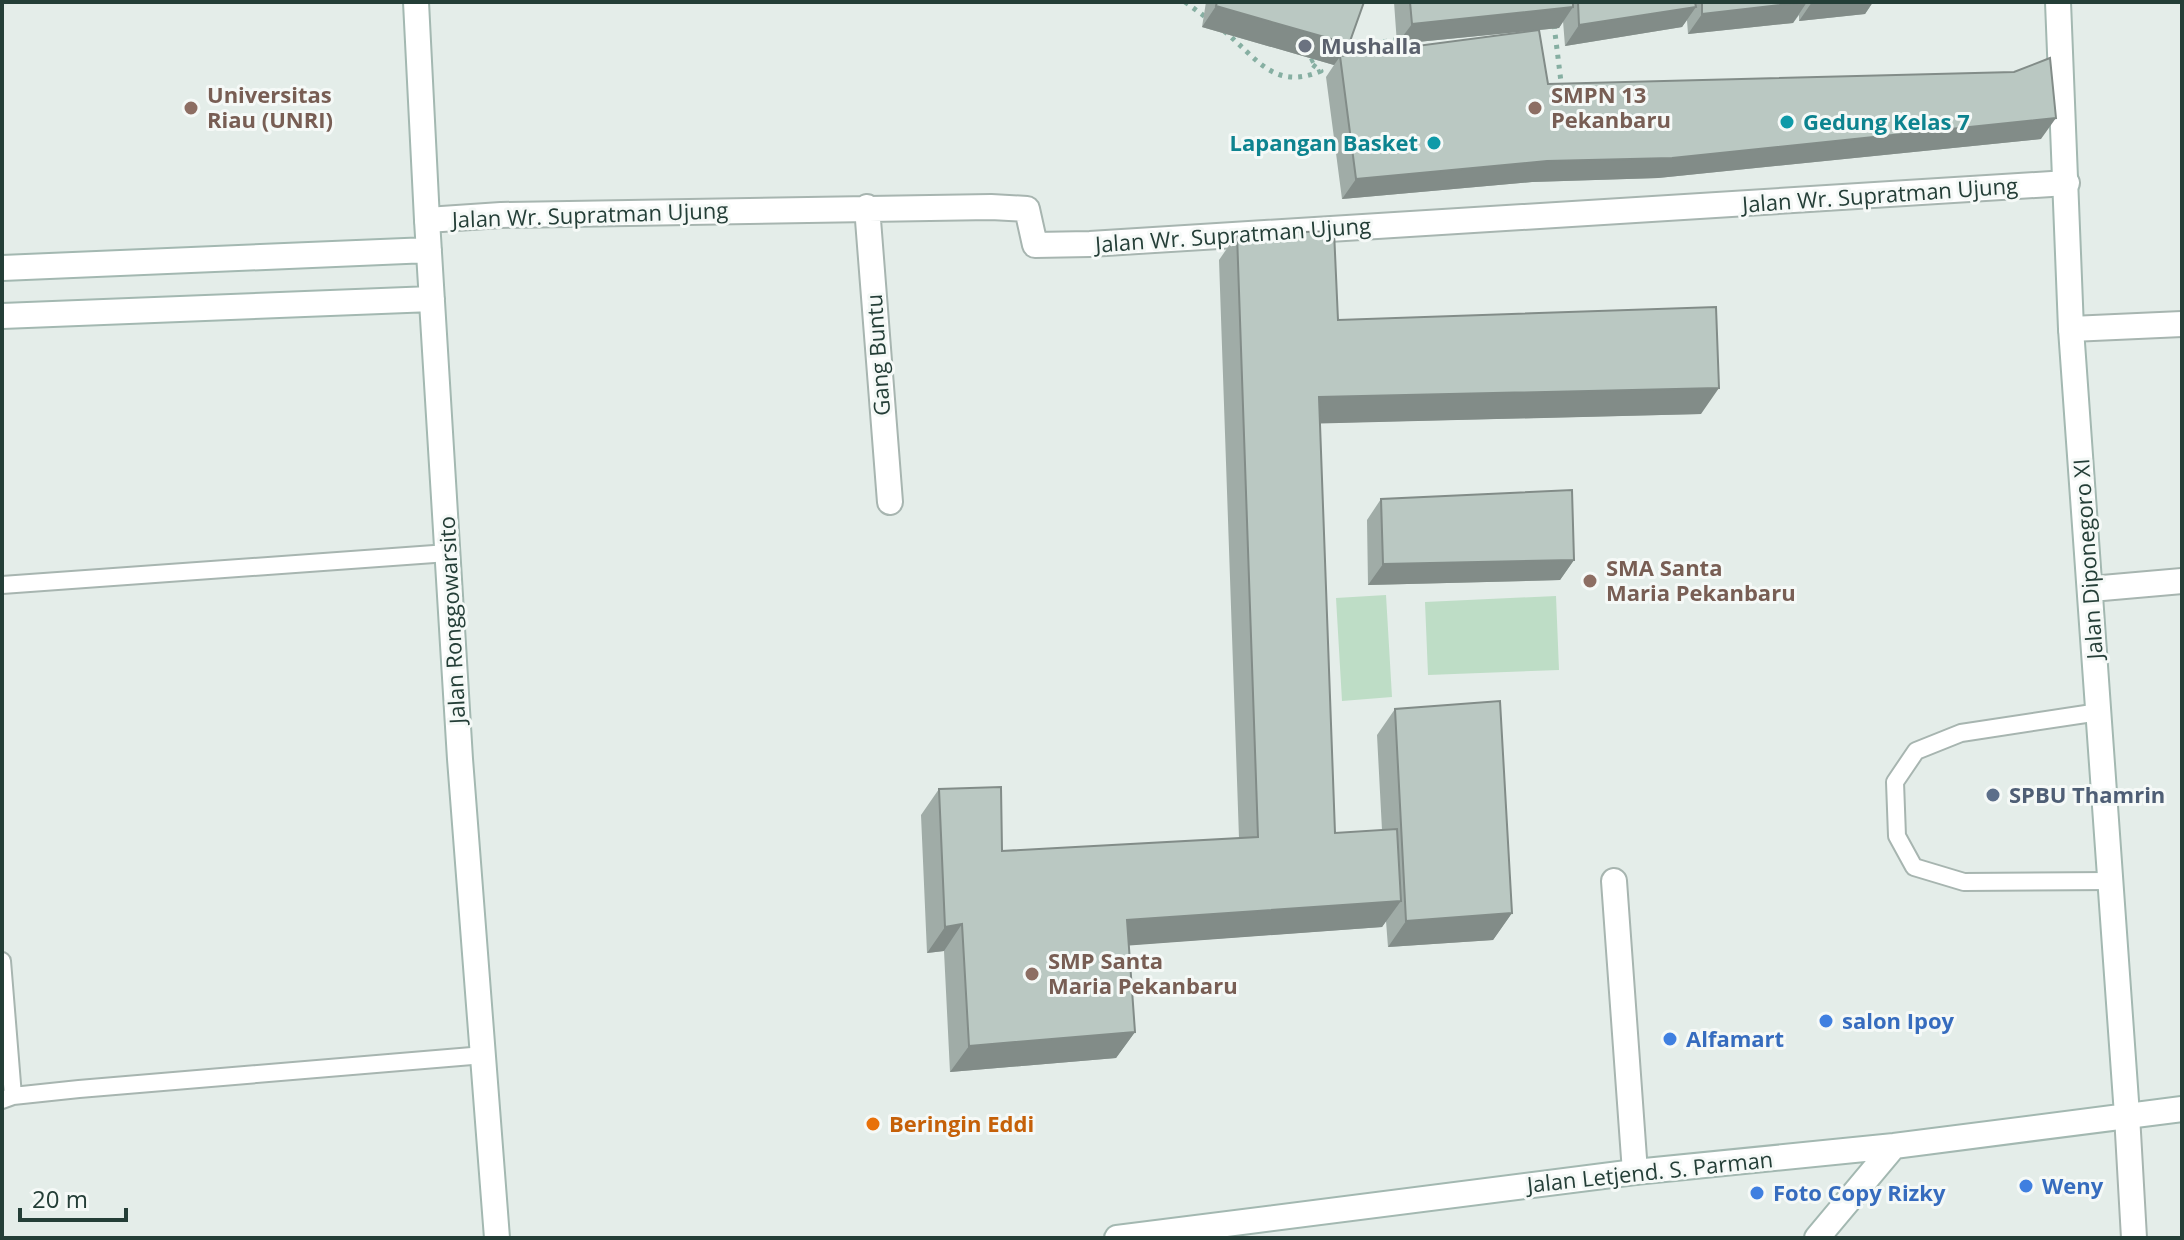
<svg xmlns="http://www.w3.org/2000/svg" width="2184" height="1240" viewBox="0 0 2184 1240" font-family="'Open Sans',sans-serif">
<rect width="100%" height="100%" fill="#e4ede9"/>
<path fill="#beddc6" d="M 1386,595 L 1392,697 L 1342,701 L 1336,598 Z
M 1556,596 L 1559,670 L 1428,675 L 1425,602 Z"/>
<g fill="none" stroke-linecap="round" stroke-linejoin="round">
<defs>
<path id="lane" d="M 2,585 L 448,553
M 2099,712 L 1961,733 L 1916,751 L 1895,782 L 1897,836 L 1914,867 L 1964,882 L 2110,881
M 2,961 L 13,1096
M 2,1100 L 13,1096 L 79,1089 L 484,1055"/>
<path id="street" d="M 867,207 L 890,502
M 427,220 L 501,215 L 991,207 L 1027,209 L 1035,245 L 1090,244 L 2067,183
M 2071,329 L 2182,324
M 2091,589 L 2182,581
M 1614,881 L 1635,1172
M 2127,1115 L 2134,1238"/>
<path id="secondary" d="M 416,2 L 427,220 L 460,759 L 497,1238
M 2058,2 L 2071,329 L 2127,1115
M 2,268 L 429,250
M 2,316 L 432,299
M 1117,1238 L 1635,1172 L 1894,1146 L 2182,1109
M 1817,1238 L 1894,1146"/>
</defs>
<use href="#lane" stroke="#a7b5b0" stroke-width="20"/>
<use href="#street" stroke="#a7b5b0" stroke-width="28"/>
<use href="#secondary" stroke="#a3b8b1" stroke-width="28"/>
<path stroke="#86afa2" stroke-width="5" stroke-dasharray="4 6" stroke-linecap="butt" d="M 1185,2 L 1207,18
M 1554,25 L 1562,90
M 1224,31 C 1257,58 1274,91 1321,71 L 1309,62 L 1320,57
M 1344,48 L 1401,39"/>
<use href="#lane" stroke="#fff" stroke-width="16"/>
<use href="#street" stroke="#fff" stroke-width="24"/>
<use href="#secondary" stroke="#fff" stroke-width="24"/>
</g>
<path fill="#a0aca7" d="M 1206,2 L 1364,2 L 1349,44 L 1334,65 L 1202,27 Z
M 1394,2 L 1873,2 L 1865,14 L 1799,21 L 1799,15 L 1793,23 L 1688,34 L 1687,20 L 1682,27 L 1565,46 L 1563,21 L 1559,28 L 1397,44 Z
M 1340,56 L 1548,84 L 2041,139 L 1658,178 L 1532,182 L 1342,199 L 1326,77 Z
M 1237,234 L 1338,320 L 1701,414 L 1320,423 L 1335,833 L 1382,830 L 1377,735 L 1395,709 L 1512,913 L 1493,940 L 1388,947 L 1386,921 L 1382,927 L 1129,945 L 1135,1032 L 1116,1058 L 950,1072 L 944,951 L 927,953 L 921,815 L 939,789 L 1002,851 L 1239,838 L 1219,260 Z
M 1381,499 L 1574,560 L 1560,580 L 1368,585 L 1367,520 Z"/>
<path fill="#828c88" d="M 1807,2 L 1793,23 L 1688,34 L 1702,14 Z
M 1812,2 L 1873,2 L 1865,14 L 1799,21 Z
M 1216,6 L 1349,44 L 1334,65 L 1202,27 Z
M 1573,7 L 1559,28 L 1397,44 L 1412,24 Z
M 1696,7 L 1682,27 L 1565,46 L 1579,25 Z
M 2056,118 L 2041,139 L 1658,178 L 1532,182 L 1342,199 L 1356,179 L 1547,161 Z
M 1719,388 L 1701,414 L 1300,424 L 1319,397 Z
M 1574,560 L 1560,580 L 1368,585 L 1383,564 Z
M 1401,901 L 1382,927 L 1109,947 L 1127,920 Z
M 1512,913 L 1493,940 L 1388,947 L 1406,921 Z
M 962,924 L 944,951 L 927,953 L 945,927 Z
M 1135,1032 L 1116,1058 L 950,1072 L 969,1046 Z"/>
<path fill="#bac8c2" stroke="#828c88" stroke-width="2" d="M 1217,2 L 1364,2 L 1349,44 L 1216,6 Z
M 1410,2 L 1573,2 L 1573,7 L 1412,24 Z
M 1578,2 L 1695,2 L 1696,7 L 1579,25 Z
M 1702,2 L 1807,2 L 1702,14 Z
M 1539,30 L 1548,84 L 2014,72 L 2050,58 L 2056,118 L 1672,158 L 1547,161 L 1356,179 L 1340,56 Z
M 1334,231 L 1338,320 L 1716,307 L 1719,388 L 1319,397 L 1335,833 L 1397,829 L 1401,901 L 1127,920 L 1135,1032 L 969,1046 L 962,924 L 945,927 L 939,789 L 1001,787 L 1002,851 L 1258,837 L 1237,234 Z
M 1572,490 L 1574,560 L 1383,564 L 1381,499 Z
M 1500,701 L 1512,913 L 1406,921 L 1395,709 Z"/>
<circle fill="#6b7280" stroke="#f5f9f7" stroke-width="3" cx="1305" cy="46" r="8"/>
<g fill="#8d6e63" stroke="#f5f9f7" stroke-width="3">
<circle cx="191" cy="108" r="8"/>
<circle cx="1535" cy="108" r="8"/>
<circle cx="1590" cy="581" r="8"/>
<circle cx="1032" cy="974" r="8"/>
</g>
<g fill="#0f9aa8" stroke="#f5f9f7" stroke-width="3">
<circle cx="1787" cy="122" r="8"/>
<circle cx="1434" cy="143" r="8"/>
</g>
<circle fill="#5c6f8a" stroke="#f5f9f7" stroke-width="3" cx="1993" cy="795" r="8"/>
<g fill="#3f7fe0" stroke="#f5f9f7" stroke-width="3">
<circle cx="1826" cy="1021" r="8"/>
<circle cx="1670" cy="1039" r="8"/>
<circle cx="2026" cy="1186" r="8"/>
<circle cx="1757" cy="1193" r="8"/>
</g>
<circle fill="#e8710a" stroke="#f5f9f7" stroke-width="3" cx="873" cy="1124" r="8"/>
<g text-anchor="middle" stroke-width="6" stroke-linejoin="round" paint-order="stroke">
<g font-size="22" font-weight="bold" fill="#5b616d" stroke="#f5f9f7" text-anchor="start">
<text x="1321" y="54">Mushalla</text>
</g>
<g font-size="22" font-weight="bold" fill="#785e54" stroke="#f5f9f7" text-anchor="start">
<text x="207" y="103">Universitas<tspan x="207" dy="25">Riau (UNRI)</tspan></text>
<text x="1551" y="103">SMPN 13<tspan x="1551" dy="25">Pekanbaru</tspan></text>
<text x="1606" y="576">SMA Santa<tspan x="1606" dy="25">Maria Pekanbaru</tspan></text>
<text x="1048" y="969">SMP Santa<tspan x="1048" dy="25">Maria Pekanbaru</tspan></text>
</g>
<g font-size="22" font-weight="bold" fill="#0d838f" stroke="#f5f9f7" text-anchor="start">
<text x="1803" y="130">Gedung Kelas 7</text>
<text x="1418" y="151" text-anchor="end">Lapangan Basket</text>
</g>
<g font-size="22" fill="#243e37" stroke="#f5f9f7">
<text transform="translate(1880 195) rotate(-4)" y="8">Jalan Wr. Supratman Ujung</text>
<text transform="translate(590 215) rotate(-2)" y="8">Jalan Wr. Supratman Ujung</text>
<text transform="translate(1233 235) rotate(-4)" y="8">Jalan Wr. Supratman Ujung</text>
<text transform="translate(878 355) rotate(-94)" y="8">Gang Buntu</text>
<text transform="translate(2088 559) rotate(-94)" y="8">Jalan Diponegoro XI</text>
<text transform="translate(452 620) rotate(-93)" y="8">Jalan Ronggowarsito</text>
<text transform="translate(1650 1172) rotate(-6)" y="8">Jalan Letjend. S. Parman</text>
</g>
<g font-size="22" font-weight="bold" fill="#4e5e75" stroke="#f5f9f7" text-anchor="start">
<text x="2009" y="803">SPBU Thamrin</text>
</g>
<g font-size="22" font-weight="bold" fill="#366cbe" stroke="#f5f9f7" text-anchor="start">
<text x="1842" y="1029">salon Ipoy</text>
<text x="1686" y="1047">Alfamart</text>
<text x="2042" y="1194">Weny</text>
<text x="1773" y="1201">Foto Copy Rizky</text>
</g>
<g font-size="22" font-weight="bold" fill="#c56008" stroke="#f5f9f7" text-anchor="start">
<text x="889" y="1132">Beringin Eddi</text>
</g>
</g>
<rect width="2184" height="1240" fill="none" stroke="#243e37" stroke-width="8"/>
<path d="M20 1208v12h106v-12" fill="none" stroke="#243e37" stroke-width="4"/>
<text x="32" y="1208" font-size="24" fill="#243e37" stroke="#f5f9f7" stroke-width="6" paint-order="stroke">20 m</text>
</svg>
